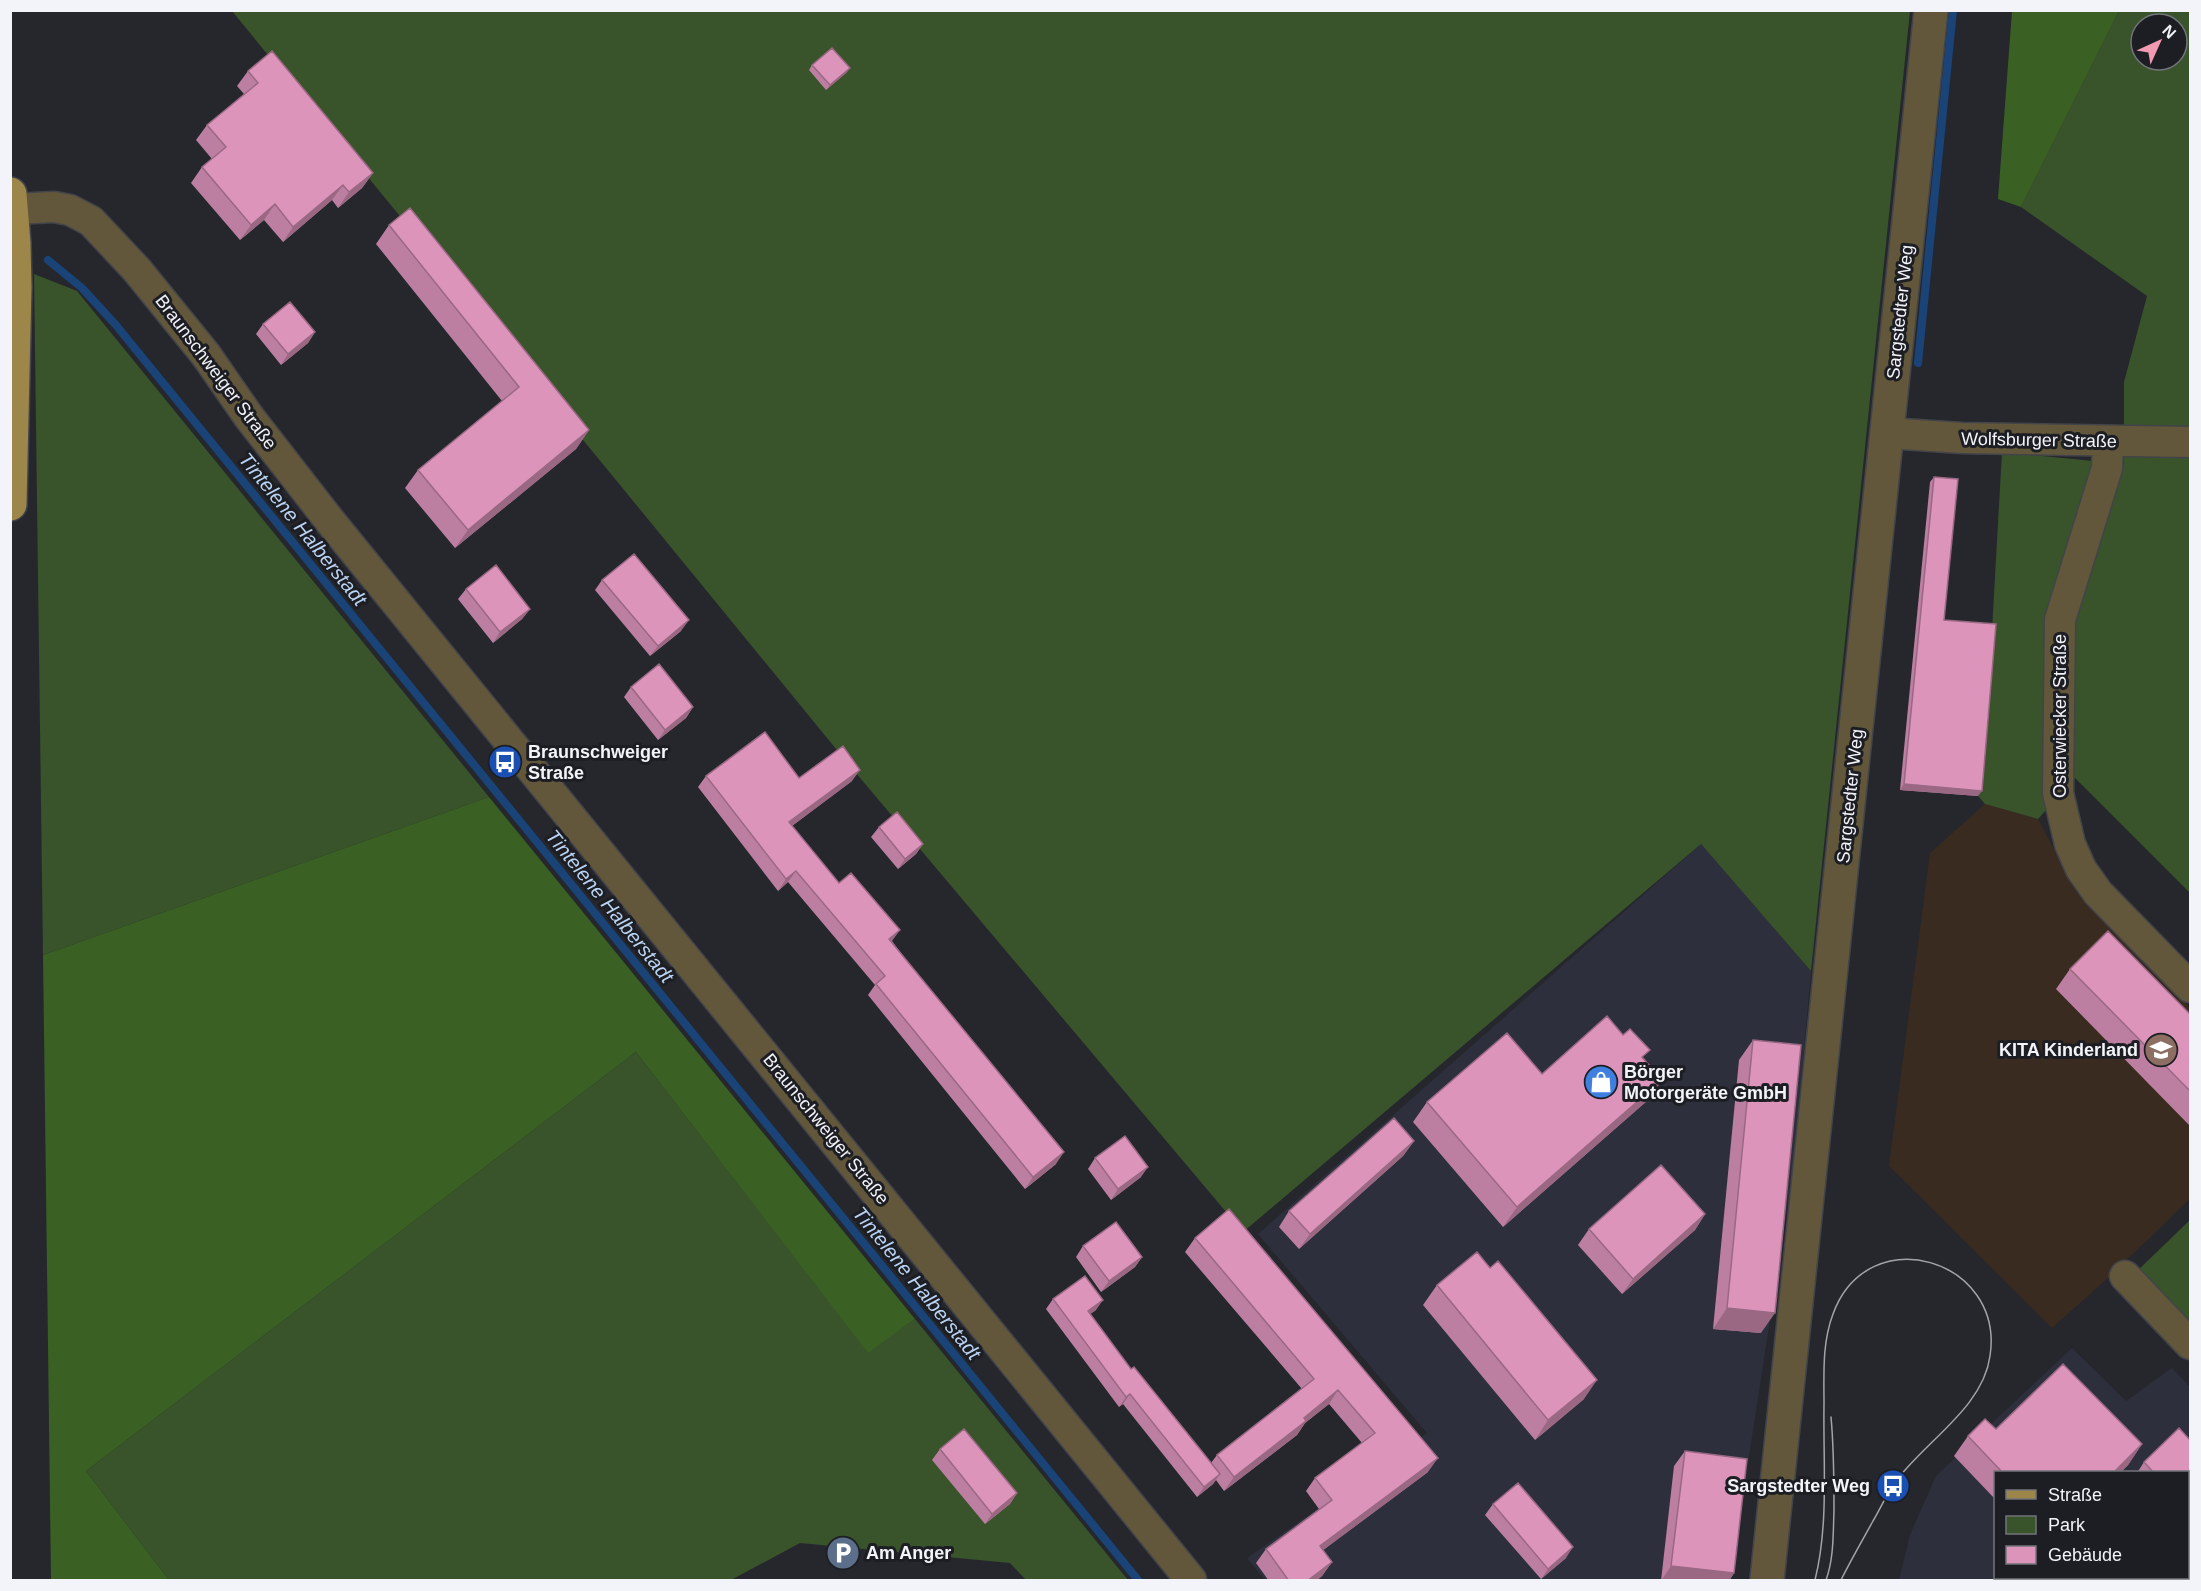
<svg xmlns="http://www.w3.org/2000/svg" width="2201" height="1591" viewBox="0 0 2201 1591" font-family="Helvetica,sans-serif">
<rect width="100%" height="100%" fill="#25272d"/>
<path fill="#2d303c" d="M 1701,844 L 1811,971 L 1793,1170 L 1730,1580 L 1265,1580 L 1247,1558 L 1427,1433 L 1258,1234 Z
M 2072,1348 L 2126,1401 L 2172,1368 L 2190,1387 L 2190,1574 L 2188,1575 L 2188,1472 L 1996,1472 L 1996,1578 L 2171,1578 L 2152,1580 L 1899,1580 L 1910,1535 L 1936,1476 Z"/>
<path fill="#3a2b20" d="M 1985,804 L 2038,819 L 2057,855 L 2093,911 L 2190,1008 L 2190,1199 L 2107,1279 L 2052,1328 L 1889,1166 L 1930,853 Z"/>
<path fill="#39532b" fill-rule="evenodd" d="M 232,11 L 1910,11 L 1811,971 L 1701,844 L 1243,1232 L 850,766 Z
M 2119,11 L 2190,11 L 2190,893 L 2075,778 L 2038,819 L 1985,804 L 1978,796 L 1992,630 L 2002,452 L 2124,464 L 2124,382 L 2147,296 L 2021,207 ZM 2141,24 L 2177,24 L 2177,60 L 2141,60 Z
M 34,274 L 77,291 L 489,797 L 43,955 Z
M 636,1052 L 868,1352 L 915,1319 L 1128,1580 L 1026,1580 L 1010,1563 L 800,1543 L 731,1580 L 169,1580 L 86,1471 Z
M 2190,1220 L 2190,1331 L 2135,1273 Z"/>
<path fill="#3a6024" d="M 2012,11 L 2119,11 L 2021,207 L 1998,199 Z
M 489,797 L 915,1319 L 868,1353 L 636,1052 L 86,1471 L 169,1580 L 51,1580 L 43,955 Z"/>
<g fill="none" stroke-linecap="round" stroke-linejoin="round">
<path stroke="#1a4478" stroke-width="8" d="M 48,260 L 82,288 L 115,324 L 1138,1580
M 1918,363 L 1953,10"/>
<defs>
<path id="minor" d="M 13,209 L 54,207 L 70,210 L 91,221 L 137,270 L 206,355 L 249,417 L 330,521 L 1191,1580
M 1887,433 L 1962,438 L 2190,442
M 2108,442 L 2107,468 L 2060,620 L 2058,793 L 2070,844 L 2081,869 L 2098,893 L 2190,987
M 2125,1276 L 2190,1344"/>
<path id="tertiary" d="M 1767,1580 L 1931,10"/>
<path id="primary" d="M 10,194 L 14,243 L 15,287 L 10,504"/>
</defs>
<use href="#minor" stroke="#42444a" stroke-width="33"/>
<use href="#tertiary" stroke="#42444a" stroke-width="36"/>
<use href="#primary" stroke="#42444a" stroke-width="36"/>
<use href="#minor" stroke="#62573b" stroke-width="30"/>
<use href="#tertiary" stroke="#62573b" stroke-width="33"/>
<use href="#primary" stroke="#9d8649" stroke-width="33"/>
<path stroke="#a3a4aa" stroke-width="1.5" d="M 1815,1580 C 1829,1524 1823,1462 1824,1404 C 1824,1374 1822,1343 1833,1314 C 1868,1218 2005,1259 1990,1356 C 1983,1409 1922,1443 1893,1485 C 1886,1496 1880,1509 1873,1521 C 1862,1541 1851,1560 1841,1580
M 1826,1580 C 1834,1558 1833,1534 1834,1511 C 1834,1479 1834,1449 1831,1417"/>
</g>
<path fill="#bd7fa1" d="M 812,65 L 850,68 L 846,73 L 826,90 L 809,70 Z
M 248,71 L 373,173 L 362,188 L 338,208 L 332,200 L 283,242 L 264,220 L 240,240 L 191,183 L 202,167 L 212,159 L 196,140 L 207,125 L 244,94 L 237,86 Z
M 389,225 L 589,430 L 576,449 L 455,548 L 405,488 L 418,470 L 502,401 L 376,244 Z
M 263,324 L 315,332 L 308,343 L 281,365 L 256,334 Z
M 1934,477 L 1944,620 L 1978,796 L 1900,790 L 1930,482 Z
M 602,580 L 681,631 L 650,656 L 595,590 Z
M 466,589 L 530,609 L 522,619 L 493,643 L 458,599 Z
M 631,687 L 693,707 L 686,718 L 658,740 L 624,697 Z
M 706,776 L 799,778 L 852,781 L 792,826 L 839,883 L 892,941 L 1056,1164 L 1025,1189 L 868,995 L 875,985 L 788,882 L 778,891 L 698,787 Z
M 879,827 L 923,844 L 916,854 L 898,869 L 871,837 Z
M 2070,969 L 2190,1014 L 2190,1126 L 2056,989 Z
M 1753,1040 L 1761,1333 L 1713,1329 L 1739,1060 Z
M 1644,1059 L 1662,1080 L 1648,1100 L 1503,1227 L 1413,1122 L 1427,1102 L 1542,1074 Z
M 1414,1141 L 1403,1156 L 1299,1249 L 1279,1227 L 1289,1211 Z
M 1095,1158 L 1141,1177 L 1111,1200 L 1088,1169 Z
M 1705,1214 L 1695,1230 L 1622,1294 L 1578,1245 L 1589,1229 Z
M 1195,1238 L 1428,1472 L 1323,1550 L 1332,1562 L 1322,1576 L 1316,1581 L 1269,1581 L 1256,1563 L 1266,1549 L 1319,1509 L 1306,1491 L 1315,1478 L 1362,1443 L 1329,1404 L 1305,1423 L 1297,1435 L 1224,1491 L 1216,1480 L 1213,1484 L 1197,1497 L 1123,1404 L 1119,1407 L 1046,1309 L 1053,1299 L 1096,1310 L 1090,1314 L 1131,1369 L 1211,1463 L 1217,1455 L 1302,1389 L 1185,1252 Z
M 1083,1246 L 1142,1257 L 1135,1267 L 1101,1292 L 1076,1257 Z
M 1437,1285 L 1584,1399 L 1535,1440 L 1423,1305 Z
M 1996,1429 L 2142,1444 L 2128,1465 L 2120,1473 L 1995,1473 L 1995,1499 L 1954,1456 L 1968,1436 Z
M 940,1449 L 1017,1493 L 1010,1504 L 985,1524 L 932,1460 Z
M 1685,1451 L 1734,1573 L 1729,1581 L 1661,1581 L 1674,1466 Z
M 2144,1462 L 2187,1473 L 2137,1473 Z
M 1493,1504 L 1566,1558 L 1541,1579 L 1485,1515 Z"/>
<path fill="#9a6883" d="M 850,68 L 846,73 L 826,90 L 830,85 Z
M 373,173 L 362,188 L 338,208 L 349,192 Z
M 343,185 L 332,200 L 283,242 L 293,227 Z
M 275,204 L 264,220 L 240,240 L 251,225 Z
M 315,332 L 308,343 L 281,365 L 288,354 Z
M 589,430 L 576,449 L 455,548 L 468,530 Z
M 530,609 L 522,619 L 493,643 L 500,632 Z
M 689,620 L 681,631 L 650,656 L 658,646 Z
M 693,707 L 686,718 L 658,740 L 665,730 Z
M 860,770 L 852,781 L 781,834 L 789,822 Z
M 1904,784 L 1982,791 L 1978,796 L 1900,790 Z
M 923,844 L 916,854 L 898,869 L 905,859 Z
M 796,871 L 788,882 L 778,891 L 786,879 Z
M 900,930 L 892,941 L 882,950 L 889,939 Z
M 1662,1080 L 1648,1100 L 1503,1227 L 1517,1207 Z
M 1414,1141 L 1403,1156 L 1299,1249 L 1310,1234 Z
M 1064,1152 L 1056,1164 L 1025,1189 L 1033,1177 Z
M 1148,1167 L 1141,1177 L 1111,1200 L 1118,1189 Z
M 1705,1214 L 1695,1230 L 1622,1294 L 1633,1279 Z
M 1142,1257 L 1135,1267 L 1101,1292 L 1109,1281 Z
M 1103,1300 L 1096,1310 L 1081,1321 L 1088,1311 Z
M 1727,1308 L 1775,1313 L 1761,1333 L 1713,1329 Z
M 1597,1380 L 1584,1399 L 1535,1440 L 1548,1420 Z
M 1338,1390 L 1329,1404 L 1305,1423 L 1297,1435 L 1224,1491 L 1234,1477 Z
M 1130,1394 L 1123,1404 L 1119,1407 L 1126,1397 Z
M 2142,1444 L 2128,1465 L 2120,1473 L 2113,1473 Z
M 1438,1458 L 1428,1472 L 1310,1560 L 1320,1546 Z
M 1220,1474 L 1213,1484 L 1197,1497 L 1204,1487 Z
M 1017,1493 L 1010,1504 L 985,1524 L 992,1514 Z
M 1573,1547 L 1566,1558 L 1541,1579 L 1548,1569 Z
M 1332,1562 L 1322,1576 L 1316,1581 L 1307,1581 Z
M 1671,1566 L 1734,1573 L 1729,1581 L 1661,1581 Z"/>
<path fill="#dc94bb" stroke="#9a6883" stroke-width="1.5" d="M 832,48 L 850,68 L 830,85 L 812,65 Z
M 272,51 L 373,173 L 349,192 L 343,185 L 293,227 L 275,204 L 251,225 L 202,167 L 226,147 L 207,125 L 258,83 L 248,71 Z
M 410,208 L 589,430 L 468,530 L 418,470 L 519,387 L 389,225 Z
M 290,302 L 315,332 L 288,354 L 263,324 Z
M 1934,477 L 1958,479 L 1944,620 L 1996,624 L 1982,791 L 1904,784 Z
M 634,554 L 689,620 L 658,646 L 602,580 Z
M 496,565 L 530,609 L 500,632 L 466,589 Z
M 659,664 L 693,707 L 665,730 L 631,687 Z
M 765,732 L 799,778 L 843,746 L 860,770 L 789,822 L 839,883 L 851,873 L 900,930 L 889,939 L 1064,1152 L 1033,1177 L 876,984 L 885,976 L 796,871 L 786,879 L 706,776 Z
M 897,812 L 923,844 L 905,859 L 879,827 Z
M 2108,931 L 2190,1014 L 2190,1091 L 2070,969 Z
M 1607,1016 L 1623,1035 L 1630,1029 L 1650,1050 L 1642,1057 L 1662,1080 L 1517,1207 L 1427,1102 L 1507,1033 L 1542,1074 Z
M 1753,1040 L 1801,1045 L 1775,1313 L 1727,1308 Z
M 1394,1118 L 1414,1141 L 1310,1234 L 1289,1211 Z
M 1125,1136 L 1148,1167 L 1118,1189 L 1095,1158 Z
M 1661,1165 L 1705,1214 L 1633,1279 L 1589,1229 Z
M 1229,1209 L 1438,1458 L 1320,1546 L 1332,1562 L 1307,1581 L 1289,1581 L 1266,1549 L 1332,1500 L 1315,1478 L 1375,1433 L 1338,1390 L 1304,1418 L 1306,1421 L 1234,1477 L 1217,1455 L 1314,1379 L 1195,1238 Z
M 1116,1222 L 1142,1257 L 1109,1281 L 1083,1246 Z
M 1477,1252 L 1490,1268 L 1498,1261 L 1597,1380 L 1548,1420 L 1437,1285 Z
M 1085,1276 L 1103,1300 L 1088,1311 L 1131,1369 L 1134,1367 L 1220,1474 L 1204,1487 L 1130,1394 L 1126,1397 L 1053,1299 Z
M 2063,1364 L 2142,1444 L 2113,1473 L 2003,1473 L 1968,1436 L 1985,1419 L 1996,1429 Z
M 2179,1428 L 2190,1440 L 2190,1503 L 2187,1506 L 2187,1473 L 2154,1473 L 2144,1462 Z
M 964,1429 L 1017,1493 L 992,1514 L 940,1449 Z
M 1685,1451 L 1747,1459 L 1734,1573 L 1671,1566 Z
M 1518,1483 L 1573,1547 L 1548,1569 L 1493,1504 Z"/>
<defs>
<symbol id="bus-disc" viewBox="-11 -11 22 22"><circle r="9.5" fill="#1a4fb4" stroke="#1c1e23"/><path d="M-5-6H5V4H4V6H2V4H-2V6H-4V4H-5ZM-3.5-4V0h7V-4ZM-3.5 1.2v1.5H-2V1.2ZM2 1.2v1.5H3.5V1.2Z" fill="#fff"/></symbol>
<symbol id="school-disc" viewBox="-11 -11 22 22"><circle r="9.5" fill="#8d6e63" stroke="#1c1e23"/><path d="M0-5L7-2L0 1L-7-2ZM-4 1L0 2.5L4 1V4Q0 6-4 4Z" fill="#fff"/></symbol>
<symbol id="shop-disc" viewBox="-11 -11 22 22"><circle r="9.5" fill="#3f7fe0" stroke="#1c1e23"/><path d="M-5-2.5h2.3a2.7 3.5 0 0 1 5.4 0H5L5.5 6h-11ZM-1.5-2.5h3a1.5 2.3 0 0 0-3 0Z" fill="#fff"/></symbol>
<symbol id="parking-disc" viewBox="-11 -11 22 22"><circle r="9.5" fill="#5c6f8a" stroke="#1c1e23"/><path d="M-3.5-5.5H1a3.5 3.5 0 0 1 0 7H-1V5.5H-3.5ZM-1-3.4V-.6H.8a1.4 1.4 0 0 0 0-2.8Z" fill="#fff"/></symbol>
</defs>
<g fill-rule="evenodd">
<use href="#bus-disc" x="486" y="743" width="38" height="38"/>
<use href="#school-disc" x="2142" y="1031" width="38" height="38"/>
<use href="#shop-disc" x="1582" y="1063" width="38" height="38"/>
<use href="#bus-disc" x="1874" y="1467" width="38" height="38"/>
<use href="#parking-disc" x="824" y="1534" width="38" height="38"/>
</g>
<g text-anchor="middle" stroke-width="6" stroke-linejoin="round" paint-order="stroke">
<g font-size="18" fill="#f3f4f9" stroke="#1c1e23">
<text transform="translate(1900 312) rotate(-84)" y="6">Sargstedter Weg</text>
<text transform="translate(216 372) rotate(53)" y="6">Braunschweiger Straße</text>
<text transform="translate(2039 440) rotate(1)" y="6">Wolfsburger Straße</text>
<text transform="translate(2060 716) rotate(-90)" y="6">Osterwiecker Straße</text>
<text transform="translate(1850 796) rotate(-84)" y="6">Sargstedter Weg</text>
<text transform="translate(826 1129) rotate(51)" y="6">Braunschweiger Straße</text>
</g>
<g font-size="18" font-weight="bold" fill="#f3f4f9" stroke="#1c1e23" text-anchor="start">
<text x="528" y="758">Braunschweiger<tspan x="528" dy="21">Straße</tspan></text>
<text x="2138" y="1056" text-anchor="end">KITA Kinderland</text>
<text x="1624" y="1078">Börger<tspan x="1624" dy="21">Motorgeräte GmbH</tspan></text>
<text x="1870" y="1492" text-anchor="end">Sargstedter Weg</text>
<text x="866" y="1559">Am Anger</text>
</g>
<g font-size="20" font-style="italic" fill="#bcd4f4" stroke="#1c1e23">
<text transform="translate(303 529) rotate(51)" y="7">Tintelene Halberstadt</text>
<text transform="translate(610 906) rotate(51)" y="7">Tintelene Halberstadt</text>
<text transform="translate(917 1283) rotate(51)" y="7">Tintelene Halberstadt</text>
</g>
</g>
<rect width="2201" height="1591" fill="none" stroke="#f3f4f9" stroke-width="24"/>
<rect x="1994" y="1471" width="195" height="108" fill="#1c1e23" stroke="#727479" stroke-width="1.5"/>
<rect x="2006" y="1490" width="30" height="9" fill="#9d8649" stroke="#727479" stroke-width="1.5"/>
<text x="2048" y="1501" font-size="18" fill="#f3f4f9">Straße</text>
<rect x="2006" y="1516" width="30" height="18" fill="#39532b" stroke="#727479" stroke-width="1.5"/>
<text x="2048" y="1531" font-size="18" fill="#f3f4f9">Park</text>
<rect x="2006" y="1546" width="30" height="18" fill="#dc94bb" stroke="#727479" stroke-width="1.5"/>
<text x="2048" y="1561" font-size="18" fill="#f3f4f9">Gebäude</text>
<g transform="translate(2159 42) rotate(45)"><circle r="28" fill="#1c1e23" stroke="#727479" stroke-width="1.5"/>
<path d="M0-4.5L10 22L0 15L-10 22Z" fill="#f19ab1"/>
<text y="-9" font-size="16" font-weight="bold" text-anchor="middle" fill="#f3f4f9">N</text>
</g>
</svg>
